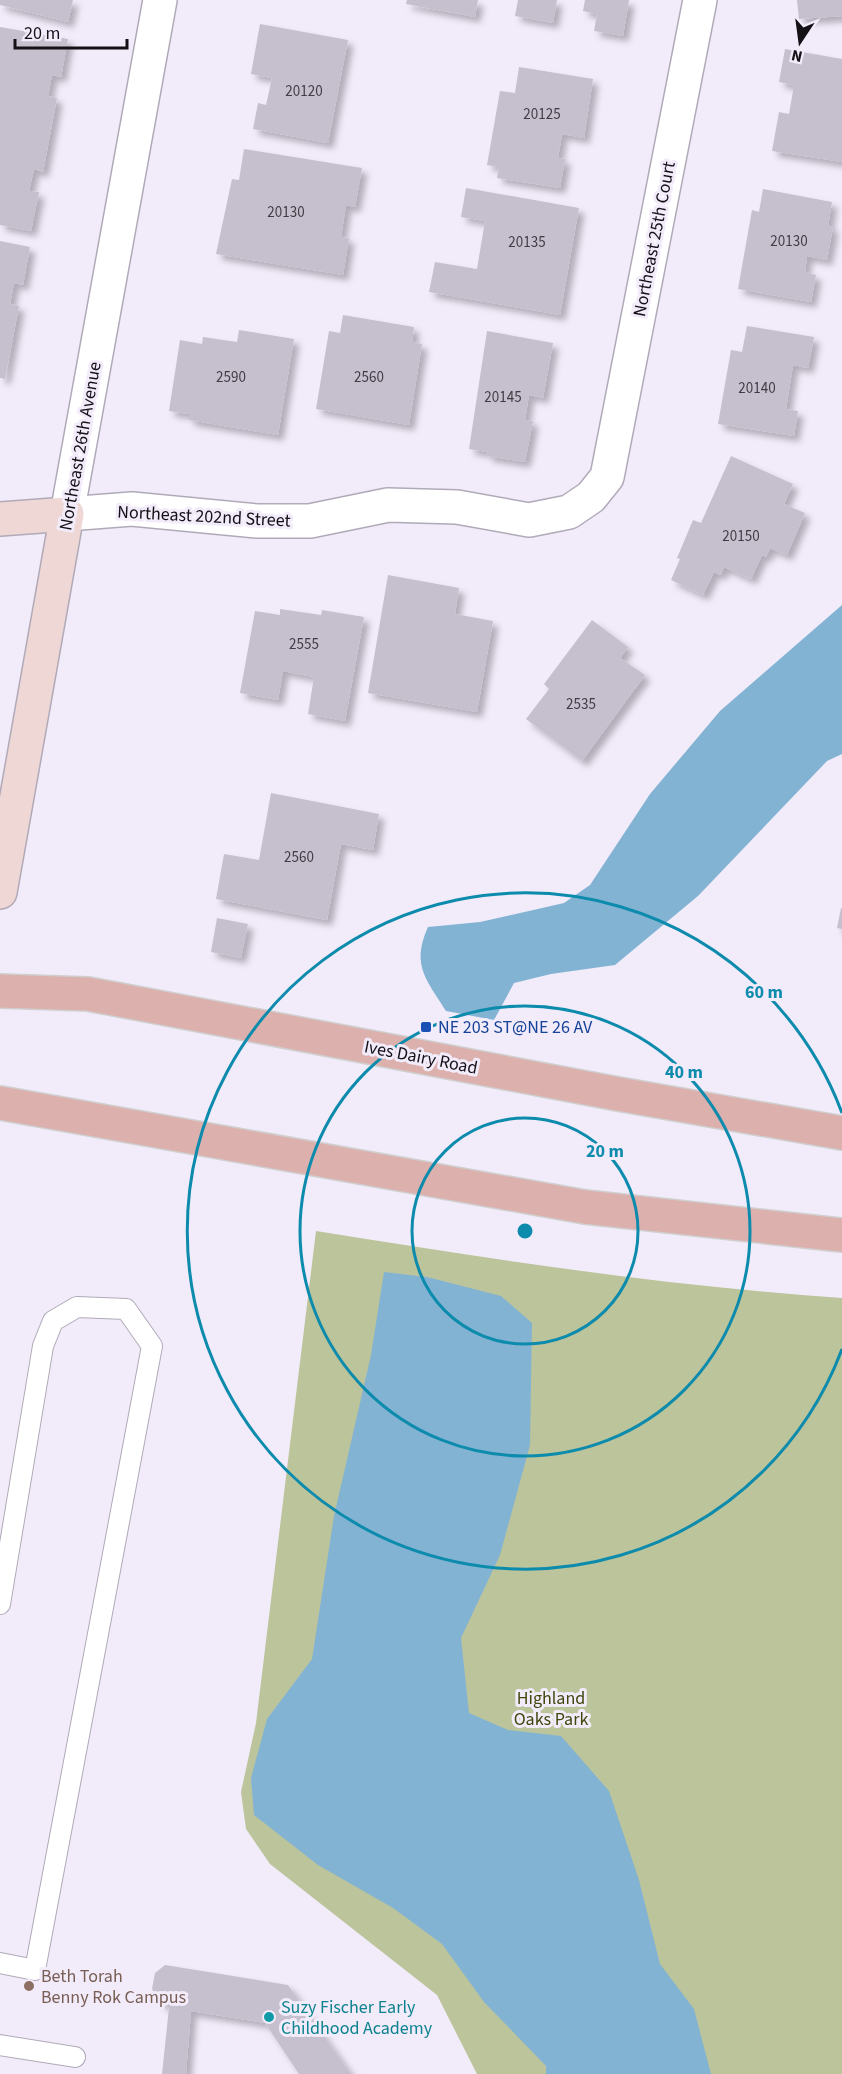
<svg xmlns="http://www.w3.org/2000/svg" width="842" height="2074" viewBox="0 0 842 2074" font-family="'Source Sans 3',sans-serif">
<defs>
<filter id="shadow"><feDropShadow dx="5.5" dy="5.5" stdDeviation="3" flood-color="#0004"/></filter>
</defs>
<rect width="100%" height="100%" fill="#f2ebfa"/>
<path fill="#bcc49b" d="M 316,1231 C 491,1259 665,1286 842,1298 L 842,2074 L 477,2074 L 437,1995 L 270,1864 L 246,1829 L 241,1792 L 256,1723 Z"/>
<path fill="#83b3d3" d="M 842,605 L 842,754 L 827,761 L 698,896 L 615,965 L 551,974 L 514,983 L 494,1020 L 446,1011 C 426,979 411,965 428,927 L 480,922 L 564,903 L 590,885 L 650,794 L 720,711 Z
M 384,1272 L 427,1277 L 501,1296 L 532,1323 L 530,1445 L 500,1555 L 461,1638 L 469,1713 L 508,1730 L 561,1736 L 609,1791 L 639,1880 L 660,1964 L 694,2009 L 711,2074 L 546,2074 L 546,2066 L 484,2002 L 442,1944 L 393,1908 L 318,1865 L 254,1815 L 251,1778 L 267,1719 L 312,1659 L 334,1516 L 371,1355 Z"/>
<path fill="#c6bfce" filter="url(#shadow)" d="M 0,0 L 73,0 L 68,22 L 0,5 Z
M 407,0 L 478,0 L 475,17 L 406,4 Z
M 518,0 L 557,0 L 553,23 L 515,16 Z
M 585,0 L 629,0 L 623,36 L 594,31 L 597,14 L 583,11 Z
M 797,0 L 842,0 L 842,16 L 799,19 Z
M 260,24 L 348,40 L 328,143 L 253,129 L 258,103 L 266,105 L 272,78 L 251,74 Z
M 0,27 L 68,39 L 61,77 L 52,75 L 48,96 L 57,98 L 43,172 L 34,169 L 29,191 L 39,192 L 31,231 L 0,225 Z
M 785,49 L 842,59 L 842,162 L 772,151 L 779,112 L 789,114 L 794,85 L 779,82 Z
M 519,67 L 593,79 L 584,138 L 562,134 L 558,158 L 565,159 L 560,188 L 497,178 L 499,167 L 487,165 L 500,91 L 515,93 Z
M 244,149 L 362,168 L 355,207 L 346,205 L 341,237 L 349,238 L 343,275 L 216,254 L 232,179 L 239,180 Z
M 466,188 L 579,208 L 560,315 L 429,292 L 435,262 L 477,269 L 485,221 L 461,217 Z
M 763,189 L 832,202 L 828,226 L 833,227 L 827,260 L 807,256 L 805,272 L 816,275 L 811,302 L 738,289 L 752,210 L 759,212 Z
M 0,241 L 30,247 L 23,285 L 14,283 L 10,304 L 19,306 L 5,379 L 0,378 Z
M 343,315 L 414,327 L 412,342 L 422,344 L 409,425 L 316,409 L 329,331 L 340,333 Z
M 747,326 L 814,337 L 808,368 L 793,365 L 786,409 L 798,411 L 794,436 L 718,424 L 731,350 L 742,352 Z
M 239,330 L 294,339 L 278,435 L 189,420 L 189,414 L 169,411 L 180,340 L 202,344 L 203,337 L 237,342 Z
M 487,331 L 553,343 L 543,398 L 529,395 L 525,420 L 533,421 L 525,462 L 487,456 L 488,452 L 469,449 Z
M 731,456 L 793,484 L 784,504 L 805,513 L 787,555 L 770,548 L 766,557 L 762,555 L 751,579 L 724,567 L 721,575 L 714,572 L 703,595 L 671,580 L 680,559 L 677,558 L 693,520 L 701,523 Z
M 388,575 L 459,588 L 455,614 L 493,621 L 477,712 L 368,693 Z
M 280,609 L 321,615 L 322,610 L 364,617 L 345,721 L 308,714 L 314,677 L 283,671 L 278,700 L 240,693 L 255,611 L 280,615 Z
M 592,620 L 628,647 L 620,658 L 645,675 L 582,761 L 526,719 L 549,689 L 544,684 Z
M 271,793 L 379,814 L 373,850 L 341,844 L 327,920 L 216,899 L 224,854 L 259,860 Z
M 841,908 L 842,908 L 842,929 L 837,928 Z
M 217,918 L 248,924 L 241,958 L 211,952 Z
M 165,1965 L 288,1985 L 351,2074 L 299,2074 L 265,2023 L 191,2011 L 186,2074 L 162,2074 L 169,2008 L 159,2002 L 152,1989 L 155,1973 Z"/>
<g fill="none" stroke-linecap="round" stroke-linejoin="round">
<defs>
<path id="service" d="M 0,1604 L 43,1346 L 53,1321 L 77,1307 L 126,1309 L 152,1346 L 35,1970 L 0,1963
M 0,2045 L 75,2057"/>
<path id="minor" d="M 67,514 L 132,509 L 257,521 L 310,521 L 388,505 L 457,507 L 529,520 L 569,512 L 591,497 L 607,477 L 700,0"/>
<path id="tertiary" d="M 67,514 L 160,0"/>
<path id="secondary" d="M 0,519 L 67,514 L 0,892"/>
<path id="primary" d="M 0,991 L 88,994 L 618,1094 L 842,1133
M 0,1103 L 585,1207 L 842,1235"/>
</defs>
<use href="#service" stroke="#b0aab8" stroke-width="22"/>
<use href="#minor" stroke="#b0aab8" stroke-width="36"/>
<use href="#tertiary" stroke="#b0aab8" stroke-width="36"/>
<use href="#secondary" stroke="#b0aab8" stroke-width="36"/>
<use href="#primary" stroke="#d0cfd0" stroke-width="36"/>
<use href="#service" stroke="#fff" stroke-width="20"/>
<use href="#minor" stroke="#fff" stroke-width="33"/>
<use href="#tertiary" stroke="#fff" stroke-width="33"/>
<use href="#secondary" stroke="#eed7d5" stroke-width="33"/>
<use href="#primary" stroke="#dcb0ac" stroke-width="33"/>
</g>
<g fill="none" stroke="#0d8bad" stroke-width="3">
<circle cx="525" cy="1231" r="113"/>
<circle cx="525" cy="1231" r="225"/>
<path d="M842 1349A338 338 0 1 1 842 1113"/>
</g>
<rect fill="#1a4fb4" stroke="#f2ebfa" stroke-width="2" x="420" y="1021" width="12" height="12" rx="3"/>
<circle fill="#8d6e63" stroke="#f2ebfa" stroke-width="2" cx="29" cy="1986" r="6"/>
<circle fill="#0f9aa8" stroke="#f2ebfa" stroke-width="2" cx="269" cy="2017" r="6"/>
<g text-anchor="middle" stroke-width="6" stroke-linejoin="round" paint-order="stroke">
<g font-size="15" fill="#403c44">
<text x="304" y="96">20120</text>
<text x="542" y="119">20125</text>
<text x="286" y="217">20130</text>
<text x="789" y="246">20130</text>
<text x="527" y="247">20135</text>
<text x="231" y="382">2590</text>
<text x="369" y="382">2560</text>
<text x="757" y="393">20140</text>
<text x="503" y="402">20145</text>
<text x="741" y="541">20150</text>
<text x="304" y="649">2555</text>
<text x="581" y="709">2535</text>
<text x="299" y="862">2560</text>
</g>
<g font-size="18" fill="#131016" stroke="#f2ebfa">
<text transform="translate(654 239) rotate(-79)" y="6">Northeast 25th Court</text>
<text transform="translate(80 446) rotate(-80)" y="6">Northeast 26th Avenue</text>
<text transform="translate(204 516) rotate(3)" y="6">Northeast 202nd Street</text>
<text transform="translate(421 1057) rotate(11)" y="6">Ives Dairy Road</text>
</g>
<g font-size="18" fill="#164399" stroke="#f2ebfa" text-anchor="start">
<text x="438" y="1033">NE 203 ST@NE 26 AV</text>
</g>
<g font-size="18" fill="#3e460a" stroke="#f2ebfa">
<text x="551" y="1704">Highland<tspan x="551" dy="21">Oaks Park</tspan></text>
</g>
<g font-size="18" fill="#785e54" stroke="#f2ebfa" text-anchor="start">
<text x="41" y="1982">Beth Torah<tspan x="41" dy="21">Benny Rok Campus</tspan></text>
</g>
<g font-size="18" fill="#0d838f" stroke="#f2ebfa" text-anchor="start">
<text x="281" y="2013">Suzy Fischer Early<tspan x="281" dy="21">Childhood Academy</tspan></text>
</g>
</g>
<circle cx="525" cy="1231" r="9" fill="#0d8bad" stroke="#f2ebfa" stroke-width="3"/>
<g font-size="18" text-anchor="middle" font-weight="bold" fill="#0d8bad" stroke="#f2ebfa" stroke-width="6" stroke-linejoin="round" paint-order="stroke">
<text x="764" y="998">60 m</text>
<text x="684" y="1078">40 m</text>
<text x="605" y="1157">20 m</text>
</g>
<g transform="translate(800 42) rotate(193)" stroke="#f2ebfa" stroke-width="4.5" paint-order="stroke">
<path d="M0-4.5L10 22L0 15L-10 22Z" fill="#131016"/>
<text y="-9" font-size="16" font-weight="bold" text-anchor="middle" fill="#131016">N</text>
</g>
<path d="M15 39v9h112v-9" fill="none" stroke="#131016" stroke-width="3"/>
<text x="24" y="39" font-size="18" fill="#131016" stroke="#f2ebfa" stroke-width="4.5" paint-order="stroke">20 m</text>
</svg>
